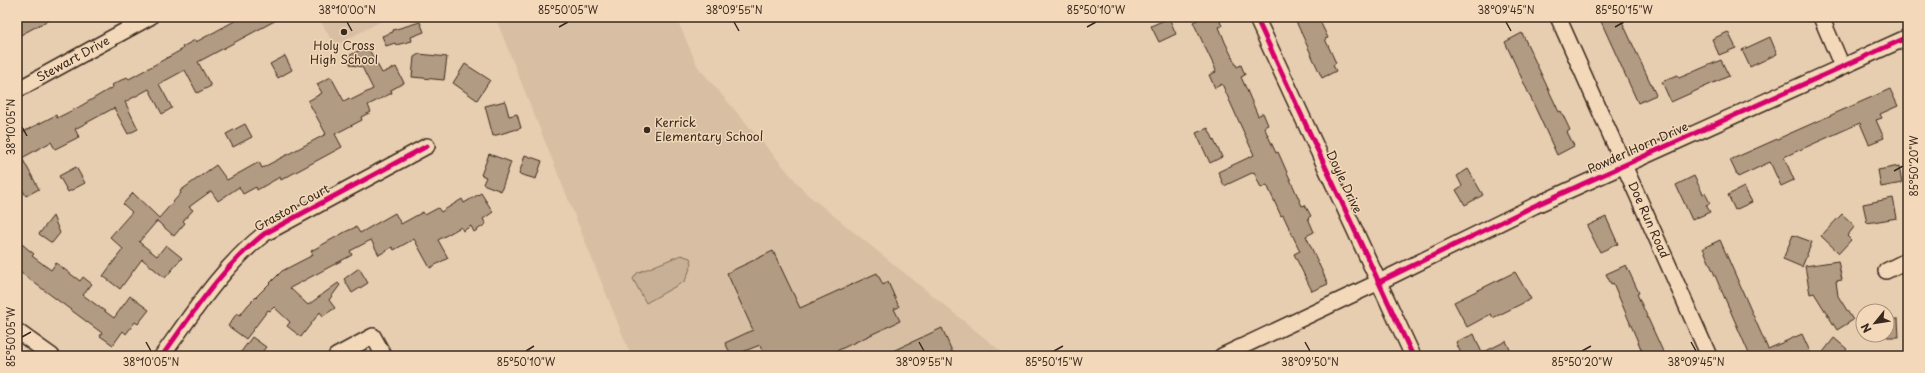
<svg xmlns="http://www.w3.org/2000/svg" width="1925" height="373" viewBox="0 0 1925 373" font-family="'Playpen Sans',sans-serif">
<rect width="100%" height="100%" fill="#e8ceb1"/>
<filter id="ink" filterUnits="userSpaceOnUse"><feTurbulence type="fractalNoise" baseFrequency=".025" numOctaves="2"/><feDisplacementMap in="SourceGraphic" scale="8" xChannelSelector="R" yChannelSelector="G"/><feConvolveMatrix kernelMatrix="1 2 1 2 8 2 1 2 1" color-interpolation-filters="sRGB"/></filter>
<g filter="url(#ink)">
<path fill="#d8bfa3" d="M 318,17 L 389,17 L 335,46 Z
M 495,17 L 676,17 L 698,67 L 807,194 L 1007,356 L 631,356 Z"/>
<path fill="#c8b096" stroke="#826d5a" d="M 681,255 L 690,258 L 692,264 L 685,281 L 646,303 L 633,279 L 637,273 Z"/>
<path fill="#b29b83" stroke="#3b2a1e" d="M 17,17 L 54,17 L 17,37 Z
M 242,17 L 282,17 L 198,62 L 211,86 L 197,93 L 185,70 L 159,84 L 172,108 L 162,114 L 149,89 L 125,102 L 138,129 L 128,134 L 114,108 L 75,129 L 79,137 L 55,149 L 51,142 L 22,158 L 39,189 L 26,196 L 17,180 L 17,135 L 56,115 L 57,118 L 79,107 L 113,87 L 112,85 L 127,77 L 129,79 L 183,49 L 182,47 L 195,40 L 196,42 Z
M 1204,17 L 1218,17 L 1222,26 L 1219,27 L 1225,42 L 1237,67 L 1241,65 L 1245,75 L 1241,77 L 1246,88 L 1258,116 L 1263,113 L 1268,125 L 1264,127 L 1276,153 L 1278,152 L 1302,206 L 1305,205 L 1311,216 L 1308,218 L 1314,232 L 1306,236 L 1328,284 L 1312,291 L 1294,254 L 1300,251 L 1283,215 L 1281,216 L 1267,185 L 1261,188 L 1254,172 L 1224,186 L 1218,172 L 1254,155 L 1222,84 L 1215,88 L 1209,75 L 1216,72 L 1215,68 L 1193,22 Z
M 1294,17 L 1318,17 L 1328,38 L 1325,39 L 1336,63 L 1333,65 L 1336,71 L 1322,78 Z
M 1599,17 L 1620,17 L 1656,95 L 1638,103 Z
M 1169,18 L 1176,34 L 1159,42 L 1151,26 Z
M 420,22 L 424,32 L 411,37 L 412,41 L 396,45 L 395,43 L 386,46 L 382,36 L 393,32 L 393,30 Z
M 1728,32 L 1736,48 L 1719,55 L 1712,39 Z
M 1522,33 L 1559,112 L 1561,111 L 1570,130 L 1567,132 L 1574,146 L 1557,155 L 1505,42 Z
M 1770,37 L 1777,54 L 1750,67 L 1742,50 Z
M 367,46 L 382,73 L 396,67 L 404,83 L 391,90 L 392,93 L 368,105 L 371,112 L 361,117 L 362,120 L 335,134 L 342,147 L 281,180 L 280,177 L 257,190 L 256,187 L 243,194 L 239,187 L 218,201 L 211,191 L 189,207 L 193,210 L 183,221 L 185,223 L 174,236 L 157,221 L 139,242 L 157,256 L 166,245 L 182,258 L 165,278 L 142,259 L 120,289 L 103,276 L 123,249 L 110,237 L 132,212 L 123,204 L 133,193 L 159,218 L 181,193 L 180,191 L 216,165 L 227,180 L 259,162 L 262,168 L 326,134 L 308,101 L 322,93 L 317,84 L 331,77 L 344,101 L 349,98 L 351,100 L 373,89 L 362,67 L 351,65 L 347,57 Z
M 419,54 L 447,57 L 444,80 L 412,77 L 414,57 Z
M 285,56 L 292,70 L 278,78 L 270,64 Z
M 1721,60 L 1729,76 L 1671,102 L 1662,82 L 1677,75 L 1679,78 Z
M 465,64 L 490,80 L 477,100 L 453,83 Z
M 1890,89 L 1898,106 L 1880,114 L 1882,118 L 1876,120 L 1884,138 L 1869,144 L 1860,123 L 1784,157 L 1794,180 L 1781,186 L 1770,162 L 1738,177 L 1730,160 Z
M 505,101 L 509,116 L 517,114 L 521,128 L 493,136 L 485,106 Z
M 245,124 L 252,137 L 233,147 L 226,134 Z
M 1208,128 L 1222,157 L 1210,163 L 1196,133 Z
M 489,154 L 511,162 L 501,191 L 483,184 L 486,177 L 481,175 Z
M 525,155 L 542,161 L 536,179 L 519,174 Z
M 1899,166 L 1902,183 L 1881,187 L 1878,170 Z
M 76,167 L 85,183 L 68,192 L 59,176 Z
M 1468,169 L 1483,195 L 1465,205 L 1456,190 L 1462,186 L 1457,176 Z
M 1694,176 L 1703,194 L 1705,193 L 1710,203 L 1706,205 L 1710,212 L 1692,220 L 1676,185 Z
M 1744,187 L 1752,202 L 1735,210 L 1728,195 Z
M 481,193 L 493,212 L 483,219 L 486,224 L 474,232 L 471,226 L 463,231 L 461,227 L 438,240 L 448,258 L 430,268 L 414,239 L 394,250 L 392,247 L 379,255 L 371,240 L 350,251 L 352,255 L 290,288 L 308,305 L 338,283 L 340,285 L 329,300 L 335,308 L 323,316 L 320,312 L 301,337 L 287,326 L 290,322 L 274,307 L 270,311 L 268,310 L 246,339 L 228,326 L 237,313 L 240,315 L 248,305 L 282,271 L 313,255 L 311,251 L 345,232 L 356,227 L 360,233 L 395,213 L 401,224 L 423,212 L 425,215 L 438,208 L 441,212 L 462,199 L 464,203 Z
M 1893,198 L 1897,218 L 1867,223 L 1863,204 Z
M 1842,214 L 1855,226 L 1847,236 L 1851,240 L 1839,253 L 1821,236 Z
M 53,216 L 60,233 L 52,243 L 39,234 Z
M 1606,217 L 1618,244 L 1600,252 L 1587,226 Z
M 1793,235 L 1812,242 L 1802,267 L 1783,259 Z
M 17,240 L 34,254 L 32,256 L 51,270 L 56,263 L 80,281 L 83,277 L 92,284 L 83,295 L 114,318 L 130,296 L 149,310 L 138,324 L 135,322 L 126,334 L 123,331 L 113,345 L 100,336 L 102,333 L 17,270 Z
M 1720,240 L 1768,349 L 1802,334 L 1812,356 L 1750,356 L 1703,248 Z
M 773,251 L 800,308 L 877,273 L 883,285 L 888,282 L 899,307 L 894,309 L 900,321 L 826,356 L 765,356 L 760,345 L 732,356 L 725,343 L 753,330 L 727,273 Z
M 1838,261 L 1842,280 L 1836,281 L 1838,296 L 1853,320 L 1837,330 L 1814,293 L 1810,294 L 1805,266 Z
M 1626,265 L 1639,293 L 1637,294 L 1665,356 L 1644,356 L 1613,283 L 1611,284 L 1606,274 Z
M 359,268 L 368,283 L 352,293 L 344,279 Z
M 1515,272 L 1531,299 L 1493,318 L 1491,314 L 1467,327 L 1454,302 Z
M 1887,319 L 1898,319 L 1899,337 L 1887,337 Z
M 942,328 L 954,356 L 882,356 Z
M 1474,334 L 1482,353 L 1506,341 L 1513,356 L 1462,356 L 1456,342 Z
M 252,337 L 266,347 L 259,356 L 238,356 Z
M 1834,338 L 1847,349 L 1841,356 L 1820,356 Z"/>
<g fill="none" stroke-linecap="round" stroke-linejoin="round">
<defs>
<g id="minor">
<path d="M 1256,17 L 1413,356"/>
<path id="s1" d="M 1558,17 L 1709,356"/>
<path d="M 1821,17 L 1842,66"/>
<path id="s2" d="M 17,90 L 150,17"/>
<path d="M 1886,271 L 1908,260"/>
<path d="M 17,331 L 52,356"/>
<path d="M 162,356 C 193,313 222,267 264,234 L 427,146"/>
<path d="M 336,356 L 373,336 L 384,356"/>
<path d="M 1222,356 L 1379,282 L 1534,206 L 1908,37"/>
</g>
</defs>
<use href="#minor" stroke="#3b2a1e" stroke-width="18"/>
<use href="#minor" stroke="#f3d9ba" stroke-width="15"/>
<defs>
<path id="cycleway" d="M 1256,17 L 1413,356
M 1379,282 L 1534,206 L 1908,37
M 162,356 C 193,313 222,267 264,234 L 427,146"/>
</defs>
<use href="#cycleway" stroke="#f3d9ba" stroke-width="8"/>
<use href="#cycleway" stroke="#d6006c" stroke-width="5"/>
</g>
</g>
<path fill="none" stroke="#3b2a1e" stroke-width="1.5" d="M 347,22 L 352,31M 734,22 L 739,31M 1506,22 L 1511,31M 559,27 L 568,22M 1087,27 L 1096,22M 1615,27 L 1624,22M 22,127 L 27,136M 1894,171 L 1903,166M 22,337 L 31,332M 146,342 L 151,351M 919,342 L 924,351M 1305,342 L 1310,351M 1691,342 L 1696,351M 526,351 L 534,346M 1054,351 L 1063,346M 1582,351 L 1591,346"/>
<g fill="#3b2a1e" stroke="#f3d9ba" stroke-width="1.5">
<circle cx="344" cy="32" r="4"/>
<circle cx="647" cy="130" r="4"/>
</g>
<g text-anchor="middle" stroke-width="3" stroke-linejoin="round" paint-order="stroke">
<g font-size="12" fill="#3b2a1e" stroke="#f3d9ba">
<text x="344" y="50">Holy Cross<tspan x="344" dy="14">High School</tspan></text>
<text x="655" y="127" text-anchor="start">Kerrick<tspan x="655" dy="14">Elementary School</tspan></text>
</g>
<g font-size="12" fill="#3b2a1e" stroke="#f3d9ba">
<text dy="4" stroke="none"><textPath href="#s2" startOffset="64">Stewart Drive</textPath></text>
<text transform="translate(1638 148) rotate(-24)" y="4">Powder Horn Drive</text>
<text transform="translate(1344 182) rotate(65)" y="4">Doyle Drive</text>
<text transform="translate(292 208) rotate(-29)" y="4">Graston Court</text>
<text dy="4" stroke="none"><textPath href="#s1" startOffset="222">Doe Run Road</textPath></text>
</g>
</g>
<rect width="1925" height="373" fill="none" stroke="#f3d9ba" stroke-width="44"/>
<g transform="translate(1875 323) rotate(240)"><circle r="19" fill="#f3d9ba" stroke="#a9937c"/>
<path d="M0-3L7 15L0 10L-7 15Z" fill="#3b2a1e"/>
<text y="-6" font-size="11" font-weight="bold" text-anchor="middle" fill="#3b2a1e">N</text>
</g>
<rect x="22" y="22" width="1881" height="329" fill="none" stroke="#3b2a1e" stroke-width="1.5"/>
<g font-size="10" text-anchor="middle" fill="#3b2a1e">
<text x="347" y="14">38°10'00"N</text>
<text x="568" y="14">85°50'05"W</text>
<text x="734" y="14">38°09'55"N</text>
<text x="1096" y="14">85°50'10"W</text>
<text x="1506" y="14">38°09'45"N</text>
<text x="1624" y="14">85°50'15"W</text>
<text transform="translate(11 127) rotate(-90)" y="4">38°10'05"N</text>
<text transform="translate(1914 166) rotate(-90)" y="4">85°50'20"W</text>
<text transform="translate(11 337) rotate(-90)" y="4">85°50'05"W</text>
<text x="151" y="366">38°10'05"N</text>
<text x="526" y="366">85°50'10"W</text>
<text x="924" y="366">38°09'55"N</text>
<text x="1054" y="366">85°50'15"W</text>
<text x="1310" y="366">38°09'50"N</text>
<text x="1582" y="366">85°50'20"W</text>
<text x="1696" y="366">38°09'45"N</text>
</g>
</svg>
